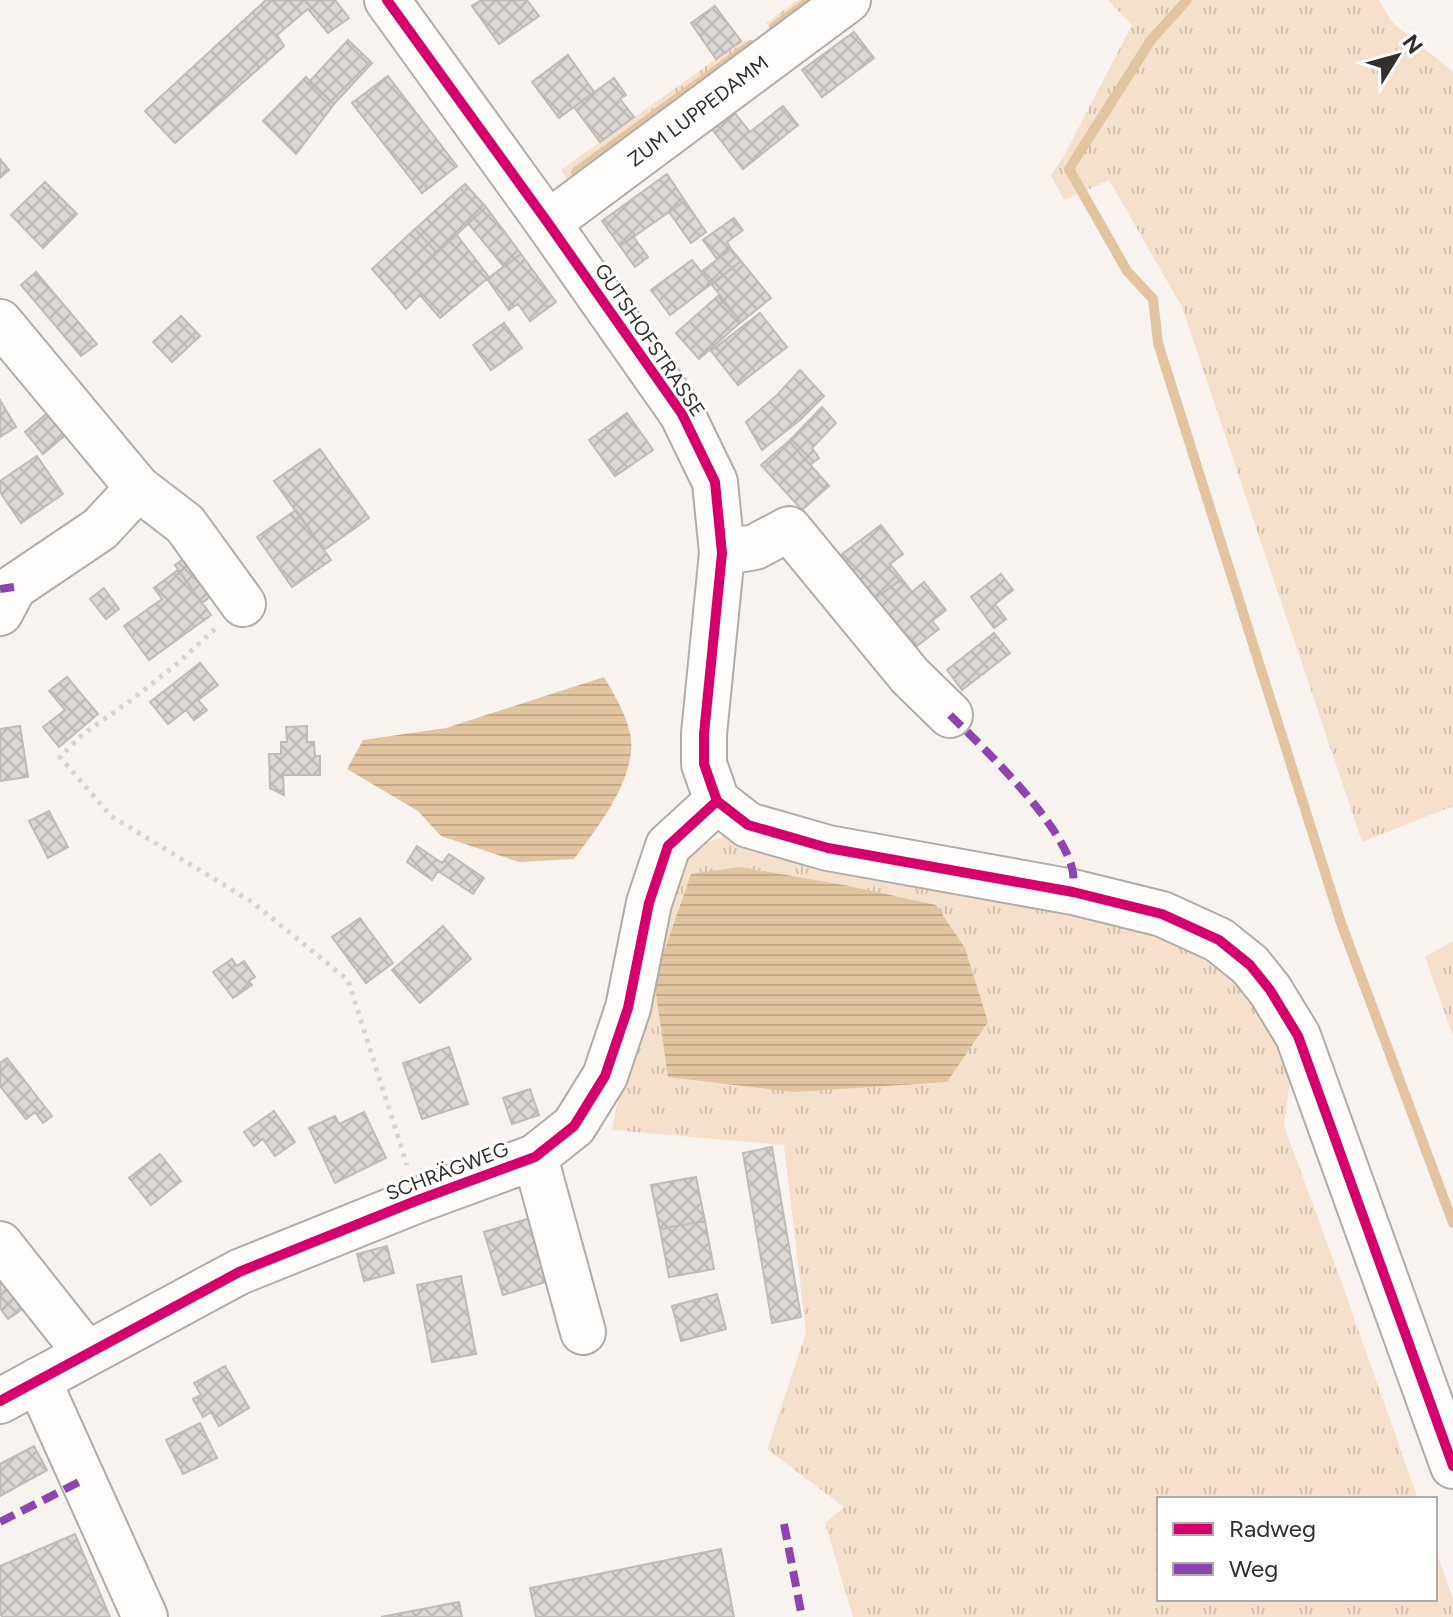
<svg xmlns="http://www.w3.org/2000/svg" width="1453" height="1617" viewBox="0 0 1453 1617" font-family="Figtree,sans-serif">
<defs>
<pattern id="grass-tufts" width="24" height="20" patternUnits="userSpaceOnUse" patternTransform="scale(2)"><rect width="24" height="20" fill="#f5e1cb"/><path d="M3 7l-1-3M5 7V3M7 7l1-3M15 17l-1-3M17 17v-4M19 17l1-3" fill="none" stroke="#d2c1ae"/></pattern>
<pattern id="water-rules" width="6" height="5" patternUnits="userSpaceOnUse" patternTransform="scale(2)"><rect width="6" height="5" fill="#e2c5a0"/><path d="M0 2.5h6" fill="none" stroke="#c2aa8a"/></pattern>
<pattern id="building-cross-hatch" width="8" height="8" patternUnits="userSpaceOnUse" patternTransform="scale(2)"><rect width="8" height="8" fill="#dad6d1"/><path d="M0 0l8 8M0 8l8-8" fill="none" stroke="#bcb8b4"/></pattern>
</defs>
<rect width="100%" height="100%" fill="#f8f3ee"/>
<path fill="url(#grass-tufts)" d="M 798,0 L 827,0 L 778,35 L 766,23 Z
M 1108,0 L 1379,0 L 1392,22 L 1453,72 L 1453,806 L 1362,842 L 1182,307 L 1109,180 L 1064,200 L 1051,175 L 1065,154 L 1132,25 Z
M 741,41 L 749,42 L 757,52 L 569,183 L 561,170 Z
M 729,834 L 1069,909 L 1191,942 L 1243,982 L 1272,1025 L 1291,1073 L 1284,1126 L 1340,1278 L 1418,1499 L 1159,1499 L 1159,1599 L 1435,1599 L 1435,1548 L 1453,1599 L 1453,1617 L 853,1617 L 825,1523 L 844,1507 L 767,1449 L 806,1332 L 784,1145 L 612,1130 L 620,1090 L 678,865 L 697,847 Z
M 1453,941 L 1453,1036 L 1425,957 Z"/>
<path fill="url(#water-rules)" d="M 604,677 C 614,694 625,712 630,733 C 639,775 598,827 574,859 L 519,862 L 441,836 L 418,811 L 347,769 L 363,740 L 446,728 Z
M 740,867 L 849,886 L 936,905 L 965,948 L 988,1022 L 947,1082 L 794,1092 L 668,1077 L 654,980 L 691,874 Z"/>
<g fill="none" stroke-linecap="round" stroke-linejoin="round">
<path stroke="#e2c5a0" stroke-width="10" d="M 1187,0 L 1151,40 L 1069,169 L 1127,271 L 1153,299 L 1158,343 L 1341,923 L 1453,1223
M 774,27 L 811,0
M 576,172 L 751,45"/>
</g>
<path fill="url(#building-cross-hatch)" stroke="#bfbbb8" stroke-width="2" d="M 266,0 L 335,0 L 349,18 L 328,33 L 308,9 L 277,35 L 284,46 L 175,143 L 145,111 Z
M 481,0 L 527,0 L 539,16 L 499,44 L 472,6 Z
M 715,6 L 741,41 L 716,59 L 691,23 Z
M 854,32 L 874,58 L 822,97 L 802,70 Z
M 348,40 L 372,63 L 334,104 L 309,82 Z
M 568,55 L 594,92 L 559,118 L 532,82 Z
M 388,76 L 457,166 L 422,193 L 352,103 Z
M 306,77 L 334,104 L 296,154 L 263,121 Z
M 614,78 L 626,95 L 620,99 L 634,117 L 600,142 L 574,107 Z
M 783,106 L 798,125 L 743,169 L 708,124 L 730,107 L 750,132 Z
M 0,159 L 9,170 L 0,178 Z
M 667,174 L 685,201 L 620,246 L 602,221 Z
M 45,182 L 77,214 L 43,248 L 11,215 Z
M 465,184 L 486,207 L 437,253 L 415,229 Z
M 685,201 L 706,232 L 691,243 L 669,212 Z
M 486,207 L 521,254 L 504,267 L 468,223 Z
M 734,218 L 743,230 L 727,242 L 731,249 L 717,259 L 703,240 Z
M 415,229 L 437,253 L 394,294 L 372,269 Z
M 456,234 L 489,277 L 440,318 L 420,295 L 406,309 L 394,294 Z
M 633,236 L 648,257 L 635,267 L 620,246 Z
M 731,249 L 741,261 L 711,284 L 701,272 Z
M 521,254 L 556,302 L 530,321 L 518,304 L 509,310 L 487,279 Z
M 692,260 L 711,284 L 670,315 L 651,290 Z
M 741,261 L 771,298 L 741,322 L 712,285 Z
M 36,272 L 97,344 L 81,356 L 21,285 Z
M 718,296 L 741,322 L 699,359 L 676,333 Z
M 760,313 L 787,347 L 738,385 L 711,351 Z
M 181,316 L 200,336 L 172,362 L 153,342 Z
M 504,323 L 522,348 L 491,370 L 473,345 Z
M 800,370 L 824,396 L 800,420 L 762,450 L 746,422 L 777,395 Z
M 0,400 L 16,427 L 0,437 Z
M 822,407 L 836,423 L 812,448 L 819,458 L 810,465 L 789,441 Z
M 52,409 L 70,431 L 43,454 L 25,432 Z
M 627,413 L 653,450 L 615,476 L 589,440 Z
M 789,441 L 829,486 L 802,510 L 761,465 Z
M 320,449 L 369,518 L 324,550 L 274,481 Z
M 37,456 L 63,494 L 21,523 L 0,492 L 0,481 Z
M 296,510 L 331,560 L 292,587 L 257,537 Z
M 881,525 L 903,554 L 890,564 L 902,579 L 870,602 L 837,558 Z
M 193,552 L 220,589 L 202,603 L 175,565 Z
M 178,570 L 211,615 L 149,660 L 124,626 L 162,599 L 154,588 Z
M 1001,574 L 1013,590 L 995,604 L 1006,619 L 994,628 L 971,597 Z
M 902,579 L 912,592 L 924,582 L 946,610 L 932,621 L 939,629 L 909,652 L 870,602 Z
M 104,588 L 119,609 L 106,619 L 90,599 Z
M 994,633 L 1010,653 L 962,690 L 947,670 Z
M 200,663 L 218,685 L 198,700 L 207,710 L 194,720 L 186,710 L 168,724 L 150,702 Z
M 67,677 L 98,714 L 59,747 L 43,727 L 65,710 L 49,691 Z
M 20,726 L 28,777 L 0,781 L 0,729 Z
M 307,726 L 307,742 L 314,742 L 315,756 L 320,756 L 320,775 L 283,775 L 284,795 L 270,788 L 269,754 L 281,754 L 281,742 L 287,742 L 286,727 Z
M 49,811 L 68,847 L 48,858 L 29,821 Z
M 417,846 L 442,863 L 449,854 L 484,878 L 473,894 L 438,871 L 432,880 L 407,862 Z
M 360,918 L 393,963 L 366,983 L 332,937 Z
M 443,926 L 471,959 L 420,1003 L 392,970 Z
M 232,959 L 237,966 L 244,961 L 255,977 L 249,981 L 252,985 L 233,998 L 213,972 Z
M 449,1047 L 468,1104 L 422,1119 L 403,1063 Z
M 7,1058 L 52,1116 L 43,1123 L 35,1112 L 26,1119 L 0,1086 L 0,1063 Z
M 530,1089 L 539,1115 L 512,1124 L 503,1098 Z
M 274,1111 L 295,1142 L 275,1156 L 263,1139 L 254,1146 L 244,1132 Z
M 364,1112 L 386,1158 L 335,1183 L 309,1128 L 335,1116 L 339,1124 Z
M 772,1147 L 801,1317 L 772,1323 L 743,1153 Z
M 160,1154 L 181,1181 L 151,1205 L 129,1178 Z
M 696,1177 L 705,1221 L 660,1229 L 651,1185 Z
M 530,1218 L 549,1281 L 503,1295 L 484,1232 Z
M 705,1221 L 714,1269 L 669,1277 L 660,1229 Z
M 387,1246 L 394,1273 L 364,1281 L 357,1254 Z
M 0,1266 L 28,1305 L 8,1319 L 0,1308 Z
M 461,1276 L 476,1354 L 432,1362 L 417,1285 Z
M 717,1294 L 726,1329 L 681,1341 L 672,1306 Z
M 225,1366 L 249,1408 L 219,1426 L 211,1412 L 203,1417 L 193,1399 L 201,1395 L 194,1383 Z
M 200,1423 L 217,1458 L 183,1474 L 166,1440 Z
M 34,1446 L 47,1470 L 0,1496 L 0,1464 Z
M 75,1534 L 110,1617 L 2,1617 L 0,1612 L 0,1566 Z
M 721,1549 L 734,1617 L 536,1617 L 530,1588 Z
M 459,1602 L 462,1617 L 381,1617 Z"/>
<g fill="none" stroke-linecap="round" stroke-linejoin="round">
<defs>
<path id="minor" d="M 387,0 L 548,223 L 682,414 L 715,482 L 722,553 L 704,734 L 704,764 L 717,801
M 548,223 L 848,0
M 0,322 L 138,488 L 185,524 L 243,604
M 722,553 L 755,547 L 789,529 L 910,676 L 950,715
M 0,613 L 14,587 L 100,529 L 138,488
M 717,801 L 748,825 L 828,848 L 1073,892 L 1162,914 L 1219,940 L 1250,965 L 1270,990 L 1298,1036 L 1453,1466
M 535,1157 L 583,1332
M 0,1244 L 87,1354
M 38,1380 L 145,1617
M 0,1401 L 239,1272 L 418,1200 L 535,1157 L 574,1126 L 605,1076 L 628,1008 L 649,903 L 668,846 L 717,801"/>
</defs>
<use href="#minor" stroke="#b0ada9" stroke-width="48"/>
<path stroke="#d8d6d4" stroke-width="5" stroke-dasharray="4 6" stroke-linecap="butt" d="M 215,629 L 178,663 L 130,701 L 83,734 L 60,757 L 111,816 L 252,902 L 348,980 L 407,1165"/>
<use href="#minor" stroke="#fefdfc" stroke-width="44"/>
<path stroke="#8e44ad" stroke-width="8" stroke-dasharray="16 8" stroke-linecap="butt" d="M 0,589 L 14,587
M 950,715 C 985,749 1066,827 1073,873 C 1074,879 1073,886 1073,892
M 0,1522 L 83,1480
M 784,1524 L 802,1617"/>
<defs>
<path id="cycleway" d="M 387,0 L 548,223 L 682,414 L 715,482 L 722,553 L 704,734 L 704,764 L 717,801
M 717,801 L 748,825 L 828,848 L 1073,892 L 1162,914 L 1219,940 L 1250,965 L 1270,990 L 1298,1036 L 1453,1466
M 0,1401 L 239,1272 L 418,1200 L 535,1157 L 574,1126 L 605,1076 L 628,1008 L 649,903 L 668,846 L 717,801"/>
</defs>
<use href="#cycleway" stroke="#fff" stroke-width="15"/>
<use href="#cycleway" stroke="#d6006c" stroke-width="10"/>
</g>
<g text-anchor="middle" stroke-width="6" stroke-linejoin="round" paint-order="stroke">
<g font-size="20" fill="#322f2b" stroke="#fff">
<text transform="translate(698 111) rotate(-37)" y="7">ZUM LUPPEDAMM</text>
<text transform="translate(650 340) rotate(56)" y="7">GUTSHOFSTRASSE</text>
<text transform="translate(447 1171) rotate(-21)" y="7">SCHRÄGWEG</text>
</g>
</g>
<rect x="1157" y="1497" width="280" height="104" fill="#ffffff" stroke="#adacaa" stroke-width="2"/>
<rect x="1173" y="1523" width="40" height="12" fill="#d6006c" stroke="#adacaa" stroke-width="2"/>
<text x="1229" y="1537" font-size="24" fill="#322f2b">Radweg</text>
<rect x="1173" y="1563" width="40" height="12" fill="#8e44ad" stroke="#adacaa" stroke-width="2"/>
<text x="1229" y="1577" font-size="24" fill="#322f2b">Weg</text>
<g transform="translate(1397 56) rotate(53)" stroke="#ffffff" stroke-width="6" paint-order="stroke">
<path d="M0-6L14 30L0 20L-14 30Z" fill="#322f2b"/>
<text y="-12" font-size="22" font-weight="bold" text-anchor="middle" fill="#322f2b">N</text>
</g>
</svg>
